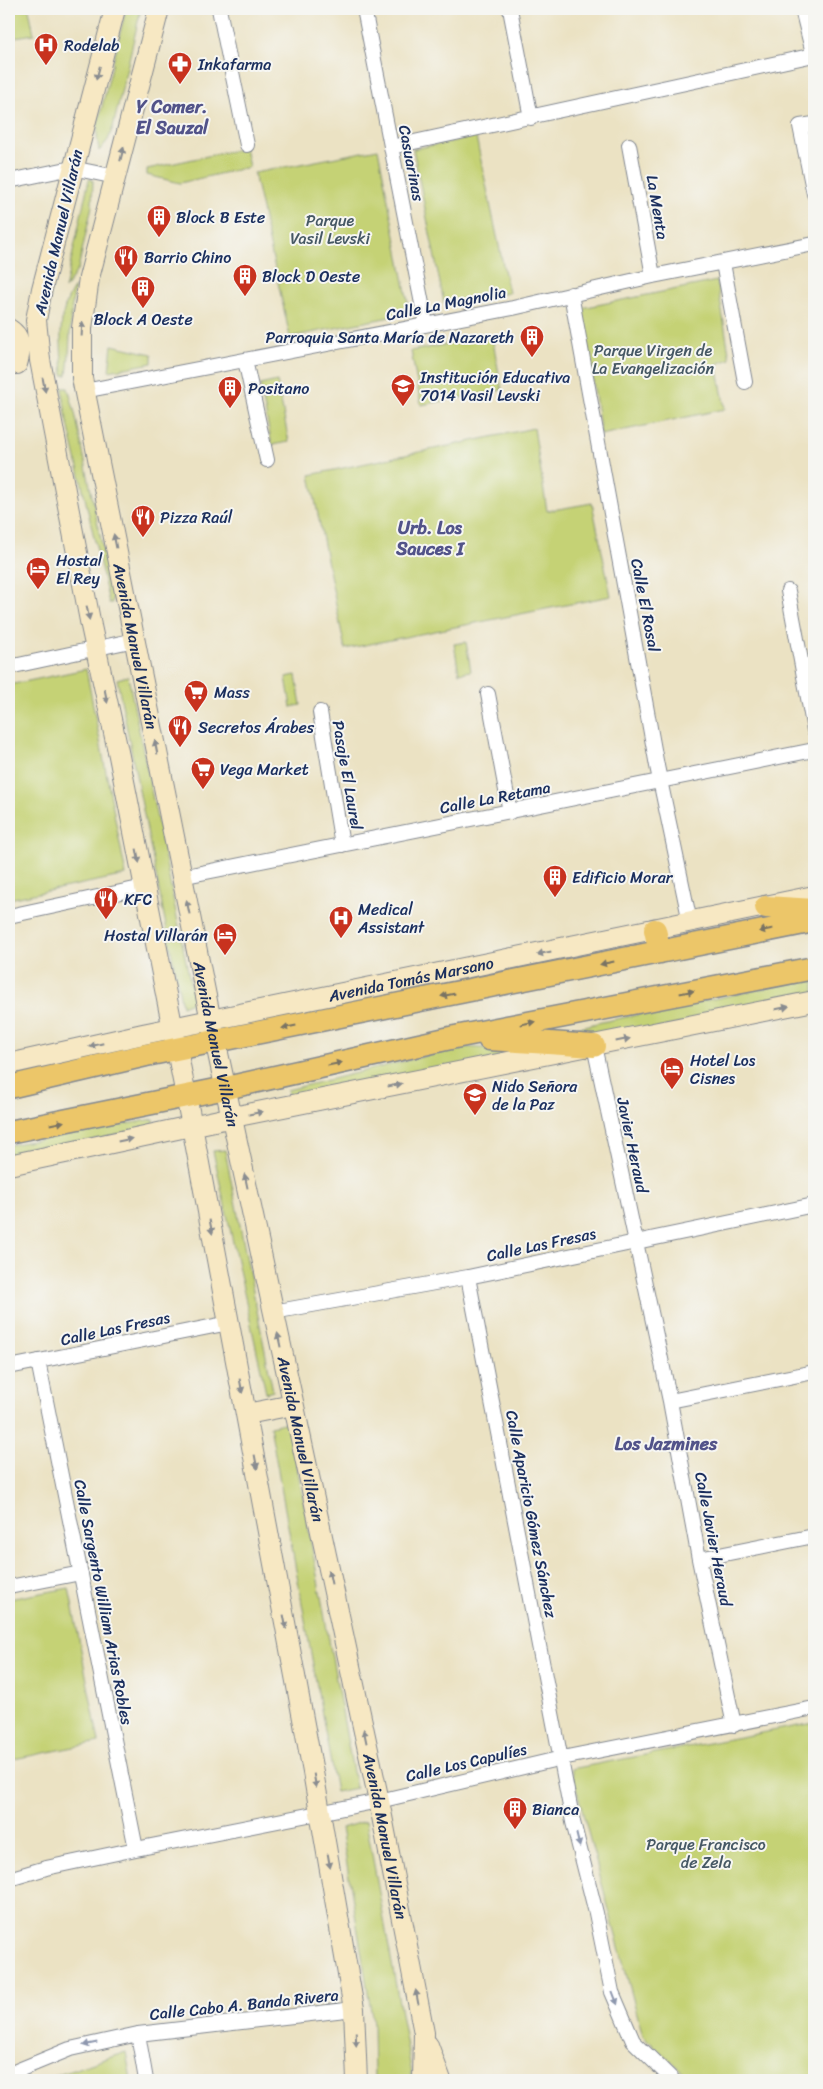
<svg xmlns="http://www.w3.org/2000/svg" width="823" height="2089" viewBox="0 0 823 2089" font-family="Sriracha,sans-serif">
<rect width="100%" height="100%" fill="#f6f6f2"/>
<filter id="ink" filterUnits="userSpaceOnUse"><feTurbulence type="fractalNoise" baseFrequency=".02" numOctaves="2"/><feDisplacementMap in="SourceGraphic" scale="10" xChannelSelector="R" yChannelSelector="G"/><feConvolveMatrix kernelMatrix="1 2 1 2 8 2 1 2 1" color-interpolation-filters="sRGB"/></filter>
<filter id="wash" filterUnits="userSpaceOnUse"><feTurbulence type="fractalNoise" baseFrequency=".0096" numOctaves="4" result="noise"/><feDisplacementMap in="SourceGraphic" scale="20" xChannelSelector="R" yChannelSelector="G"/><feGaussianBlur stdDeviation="1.12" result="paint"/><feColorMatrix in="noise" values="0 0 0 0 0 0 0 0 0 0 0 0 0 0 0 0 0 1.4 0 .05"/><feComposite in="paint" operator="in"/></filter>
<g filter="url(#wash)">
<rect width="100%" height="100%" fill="#ebe2c3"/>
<path fill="#c5d274" stroke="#708069" d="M 9,9 L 29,9 L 34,34 L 9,38 Z
M 126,9 L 141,9 L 113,127 L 108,140 L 99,151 L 97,136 L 98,123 Z
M 476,137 L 509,293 L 444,303 L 413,149 Z
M 245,148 L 249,167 L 180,183 L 147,175 L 147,169 Z
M 378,149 L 410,313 L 290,337 L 254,173 Z
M 89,179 L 93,180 L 92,206 L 78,269 L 65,289 Z
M 717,281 L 730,359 L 717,364 L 725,409 L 601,435 L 582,308 Z
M 75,286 C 69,315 71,345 67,375 L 63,375 C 61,343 56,314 75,286 Z
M 492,336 L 502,390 L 421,405 L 411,351 Z
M 112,345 L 152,354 L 152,363 L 109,371 Z
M 277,381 L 289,442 L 272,445 L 260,385 Z
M 62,388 L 68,388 L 75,413 L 113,598 L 112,603 L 109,603 L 66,415 Z
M 534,428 L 547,511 L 592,503 L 611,596 L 345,649 L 310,475 Z
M 466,642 L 471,671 L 459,673 L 454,644 Z
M 86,669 L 126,875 L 9,899 L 9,685 Z
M 296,675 L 301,705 L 291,707 L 286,677 Z
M 128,676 L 194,1001 L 182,1006 L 117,679 Z
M 814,978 L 814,995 L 599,1041 L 546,1036 L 597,1023 Z
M 462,1047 L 533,1051 L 289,1099 L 287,1090 Z
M 154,1119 L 155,1127 L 9,1157 L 9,1145 Z
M 225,1150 L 273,1391 L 266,1393 L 213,1151 Z
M 289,1422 L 356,1788 L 336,1792 L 270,1426 Z
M 69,1588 L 99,1742 L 9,1760 L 9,1599 Z
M 814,1723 L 814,2080 L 693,2080 L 643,2036 L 571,1769 Z
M 366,1821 L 412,2074 L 412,2080 L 374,2080 L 373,2023 L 341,1828 Z
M 126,2052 L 131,2080 L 43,2080 Z"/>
</g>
<g filter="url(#ink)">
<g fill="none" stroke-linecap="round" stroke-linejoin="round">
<defs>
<path id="street" d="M 219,9 L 247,145
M 364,9 L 426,324
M 510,9 L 531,118
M 802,9 L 814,57
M 814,124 L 800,126 L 814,194
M 629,145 L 653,276
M 391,147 L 814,55
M 9,181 L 72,168 L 116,177
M 723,263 L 745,382
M 571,294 L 657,766 L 690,922
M 245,360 L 267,460
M 84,391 L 513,308 L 653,276 L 814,244
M 788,591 L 814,730
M 9,667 L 135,640
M 488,694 L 510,812
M 320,712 L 342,845
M 181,877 L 814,750
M 9,916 L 144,887
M 596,1055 L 670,1401 L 699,1559 L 734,1725
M 468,1277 L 573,1822 L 596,1913 L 612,1992 L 633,2041 L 673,2080
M 273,1312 L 468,1277 L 814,1205
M 38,1361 L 136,1849
M 9,1367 L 229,1323
M 670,1401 L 814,1372
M 699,1559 L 814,1536
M 9,1587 L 81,1573
M 9,1879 L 46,1868 L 136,1849 L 379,1801 L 562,1758 L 814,1708
M 138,2034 L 146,2080
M 9,2074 L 70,2049 L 138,2034 L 354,2009"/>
<g id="secondary">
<path d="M 115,9 L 42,289 L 36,320 L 40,360 L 91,626 L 119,756 L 192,1126 L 313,1772 L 354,2009 L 357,2080"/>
<path id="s1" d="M 159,9 L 89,278 L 82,328 L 82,378 L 211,1021 L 379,1801 L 424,2033 L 423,2080"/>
<path d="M 9,329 C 22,337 21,351 17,364"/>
<path id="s2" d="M 9,1064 L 143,1034 L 814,896"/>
<path d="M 9,1165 L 233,1117 L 814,1001"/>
<path d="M 247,1414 L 293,1405"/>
<path d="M 428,2045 L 441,2080"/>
</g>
<path id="primary" d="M 766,907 L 814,910
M 655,930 L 660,952
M 489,1039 L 594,1046
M 9,1087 L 146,1055 L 814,921
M 9,1132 L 226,1088 L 455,1037 L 814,968"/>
</defs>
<use href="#street" stroke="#838890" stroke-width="16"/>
<use href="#secondary" stroke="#838890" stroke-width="22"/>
<use href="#primary" stroke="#838890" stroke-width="25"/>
<use href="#street" stroke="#fff" stroke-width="14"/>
<use href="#secondary" stroke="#f7e8c3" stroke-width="20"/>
<use href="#primary" stroke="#ecc669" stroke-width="22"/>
</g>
<defs><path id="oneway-solid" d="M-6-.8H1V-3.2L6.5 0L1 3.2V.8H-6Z" transform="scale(1.25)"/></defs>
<g fill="#898c90">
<use href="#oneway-solid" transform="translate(98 73) rotate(105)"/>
<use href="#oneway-solid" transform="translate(122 154) rotate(-76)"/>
<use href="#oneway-solid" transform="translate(82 329) rotate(-87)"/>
<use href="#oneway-solid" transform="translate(44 385) rotate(79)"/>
<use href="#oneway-solid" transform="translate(115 541) rotate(-101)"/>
<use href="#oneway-solid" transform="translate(88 613) rotate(79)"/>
<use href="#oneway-solid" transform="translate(106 696) rotate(78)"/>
<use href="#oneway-solid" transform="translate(156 747) rotate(-101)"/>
<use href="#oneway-solid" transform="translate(138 856) rotate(79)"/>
<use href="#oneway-solid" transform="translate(188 907) rotate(-102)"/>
<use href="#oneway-solid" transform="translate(544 953) rotate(168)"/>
<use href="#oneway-solid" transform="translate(782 1008) rotate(-12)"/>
<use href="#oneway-solid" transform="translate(623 1040) rotate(-11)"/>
<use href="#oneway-solid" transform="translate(96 1045) rotate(167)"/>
<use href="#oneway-solid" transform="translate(395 1085) rotate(-11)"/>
<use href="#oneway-solid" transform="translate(256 1113) rotate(-11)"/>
<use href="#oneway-solid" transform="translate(125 1140) rotate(-12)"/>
<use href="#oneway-solid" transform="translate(246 1181) rotate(-102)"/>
<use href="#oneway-solid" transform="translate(211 1227) rotate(79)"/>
<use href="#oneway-solid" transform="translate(279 1340) rotate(-102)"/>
<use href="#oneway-solid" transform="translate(241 1386) rotate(79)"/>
<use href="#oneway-solid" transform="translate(256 1462) rotate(79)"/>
<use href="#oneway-solid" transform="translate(330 1577) rotate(-102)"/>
<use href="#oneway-solid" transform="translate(285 1622) rotate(79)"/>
<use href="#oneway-solid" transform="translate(365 1736) rotate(-102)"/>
<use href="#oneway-solid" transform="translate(315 1781) rotate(80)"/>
<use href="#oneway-solid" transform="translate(329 1861) rotate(80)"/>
<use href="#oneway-solid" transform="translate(417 1997) rotate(-101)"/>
<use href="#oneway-solid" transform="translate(356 2039) rotate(88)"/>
</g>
<g fill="#797363">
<use href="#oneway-solid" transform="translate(766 930) rotate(168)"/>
<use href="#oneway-solid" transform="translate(607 963) rotate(168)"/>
<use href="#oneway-solid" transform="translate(687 992) rotate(-11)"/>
<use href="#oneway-solid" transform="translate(448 995) rotate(169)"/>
<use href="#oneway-solid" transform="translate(528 1023) rotate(-11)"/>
<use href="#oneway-solid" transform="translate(289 1027) rotate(169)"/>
<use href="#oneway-solid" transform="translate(335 1064) rotate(-12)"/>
<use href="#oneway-solid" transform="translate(57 1123) rotate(-12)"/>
</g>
<g fill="#8d97ae">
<use href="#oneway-solid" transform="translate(578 1840) rotate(76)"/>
<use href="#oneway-solid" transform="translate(615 1998) rotate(69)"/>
<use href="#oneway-solid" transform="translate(90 2044) rotate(168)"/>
</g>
</g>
<defs>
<symbol id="hospital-pin" viewBox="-11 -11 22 30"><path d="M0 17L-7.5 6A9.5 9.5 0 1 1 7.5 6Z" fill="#c8321e" stroke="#f6f6f2"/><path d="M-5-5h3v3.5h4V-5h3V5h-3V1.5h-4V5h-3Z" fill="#fff"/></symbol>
<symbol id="pharmacy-pin" viewBox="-11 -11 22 30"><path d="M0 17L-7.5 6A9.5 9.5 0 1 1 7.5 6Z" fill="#c8321e" stroke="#f6f6f2"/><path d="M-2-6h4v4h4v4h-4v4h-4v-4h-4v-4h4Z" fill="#fff"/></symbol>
<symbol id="building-pin" viewBox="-11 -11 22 30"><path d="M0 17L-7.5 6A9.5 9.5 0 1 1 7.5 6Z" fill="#c8321e" stroke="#f6f6f2"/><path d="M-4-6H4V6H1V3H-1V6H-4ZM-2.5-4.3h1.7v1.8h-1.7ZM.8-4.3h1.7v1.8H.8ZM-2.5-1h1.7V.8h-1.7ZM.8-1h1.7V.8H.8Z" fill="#fff"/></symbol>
<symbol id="restaurant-pin" viewBox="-11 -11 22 30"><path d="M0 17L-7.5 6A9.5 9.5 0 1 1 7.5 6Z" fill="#c8321e" stroke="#f6f6f2"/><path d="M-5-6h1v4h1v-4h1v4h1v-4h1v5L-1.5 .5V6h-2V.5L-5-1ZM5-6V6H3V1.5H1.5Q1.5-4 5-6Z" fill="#fff"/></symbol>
<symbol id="school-pin" viewBox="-11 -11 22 30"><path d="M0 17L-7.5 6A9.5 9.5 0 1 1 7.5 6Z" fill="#c8321e" stroke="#f6f6f2"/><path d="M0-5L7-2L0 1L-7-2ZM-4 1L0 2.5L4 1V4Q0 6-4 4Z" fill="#fff"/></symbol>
<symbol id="hotel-pin" viewBox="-11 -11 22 30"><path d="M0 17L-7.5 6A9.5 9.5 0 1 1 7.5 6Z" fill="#c8321e" stroke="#f6f6f2"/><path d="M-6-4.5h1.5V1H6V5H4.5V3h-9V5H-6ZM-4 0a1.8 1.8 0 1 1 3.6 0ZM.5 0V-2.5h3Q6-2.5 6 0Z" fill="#fff"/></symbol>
<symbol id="supermarket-pin" viewBox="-11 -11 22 30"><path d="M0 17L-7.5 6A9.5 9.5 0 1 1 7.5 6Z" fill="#c8321e" stroke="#f6f6f2"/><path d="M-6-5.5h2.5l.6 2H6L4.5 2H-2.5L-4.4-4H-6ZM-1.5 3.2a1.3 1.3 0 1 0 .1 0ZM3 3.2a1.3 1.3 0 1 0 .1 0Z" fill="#fff"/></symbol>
</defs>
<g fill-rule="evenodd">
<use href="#hospital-pin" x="32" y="31" width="28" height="38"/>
<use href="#pharmacy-pin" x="166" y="50" width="28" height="38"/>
<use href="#building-pin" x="145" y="203" width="28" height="38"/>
<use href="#restaurant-pin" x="112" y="243" width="28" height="38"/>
<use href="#building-pin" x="231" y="262" width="28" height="38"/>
<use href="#building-pin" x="129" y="274" width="28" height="38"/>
<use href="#building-pin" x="518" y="323" width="28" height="38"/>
<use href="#school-pin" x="389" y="372" width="28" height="38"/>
<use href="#building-pin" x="216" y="374" width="28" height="38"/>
<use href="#restaurant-pin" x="129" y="503" width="28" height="38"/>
<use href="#hotel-pin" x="24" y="555" width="28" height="38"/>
<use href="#supermarket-pin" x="182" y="678" width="28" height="38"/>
<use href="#restaurant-pin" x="166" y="713" width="28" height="38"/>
<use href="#supermarket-pin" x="189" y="755" width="28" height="38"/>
<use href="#building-pin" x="541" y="863" width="28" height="38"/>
<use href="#restaurant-pin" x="92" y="885" width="28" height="38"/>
<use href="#hospital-pin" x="327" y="904" width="28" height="38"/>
<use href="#hotel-pin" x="211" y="921" width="28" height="38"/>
<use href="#hotel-pin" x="658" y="1055" width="28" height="38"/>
<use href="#school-pin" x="461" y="1081" width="28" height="38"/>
<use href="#building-pin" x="501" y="1795" width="28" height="38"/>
</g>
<g text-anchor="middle" stroke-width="4" stroke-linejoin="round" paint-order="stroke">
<g font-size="16" fill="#1b2f5e" stroke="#f6f6f2" text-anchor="start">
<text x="64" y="51">Rodelab</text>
<text x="198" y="70">Inkafarma</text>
<text x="176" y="223">Block B Este</text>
<text x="144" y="263">Barrio Chino</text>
<text x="262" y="282">Block D Oeste</text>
<text x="143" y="325" text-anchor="middle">Block A Oeste</text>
<text x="514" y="343" text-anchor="end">Parroquia Santa María de Nazareth</text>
<text x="420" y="383">Institución Educativa<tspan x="420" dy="18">7014 Vasil Levski</tspan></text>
<text x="248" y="394">Positano</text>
<text x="160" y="523">Pizza Raúl</text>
<text x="56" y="566">Hostal<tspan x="56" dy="18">El Rey</tspan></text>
<text x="214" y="698">Mass</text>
<text x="198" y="733">Secretos Árabes</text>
<text x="220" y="775">Vega Market</text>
<text x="572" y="883">Edificio Morar</text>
<text x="124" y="905">KFC</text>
<text x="358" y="915">Medical<tspan x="358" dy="18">Assistant</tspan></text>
<text x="208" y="941" text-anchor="end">Hostal Villarán</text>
<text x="690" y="1066">Hotel Los<tspan x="690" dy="18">Cisnes</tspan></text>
<text x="492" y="1092">Nido Señora<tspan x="492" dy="18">de la Paz</tspan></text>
<text x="532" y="1815">Bianca</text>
</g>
<g font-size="16" fill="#1b2f5e" stroke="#f6f6f2">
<text transform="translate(412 163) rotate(79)" y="6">Casuarinas</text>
<text transform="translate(658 207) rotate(80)" y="6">La Menta</text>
<text transform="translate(58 232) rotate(-77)" y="6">Avenida Manuel Villarán</text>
<text transform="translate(446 303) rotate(-11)" y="6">Calle La Magnolia</text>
<text transform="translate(646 605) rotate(79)" y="6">Calle El Rosal</text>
<text dy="6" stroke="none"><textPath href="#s1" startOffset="652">Avenida Manuel Villarán</textPath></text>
<text transform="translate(348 775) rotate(80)" y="6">Pasaje El Laurel</text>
<text transform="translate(495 797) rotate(-11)" y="6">Calle La Retama</text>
<text dy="6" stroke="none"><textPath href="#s2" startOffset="411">Avenida Tomás Marsano</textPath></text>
<text dy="6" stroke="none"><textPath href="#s1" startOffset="1058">Avenida Manuel Villarán</textPath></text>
<text transform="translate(633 1145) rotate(78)" y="6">Javier Heraud</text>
<text transform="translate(541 1244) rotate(-12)" y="6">Calle Las Fresas</text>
<text transform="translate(115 1328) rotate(-12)" y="6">Calle Las Fresas</text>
<text dy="6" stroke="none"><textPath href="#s1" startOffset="1462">Avenida Manuel Villarán</textPath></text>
<text transform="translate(532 1514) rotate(79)" y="6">Calle Aparicio Gómez Sánchez</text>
<text transform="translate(714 1539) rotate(79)" y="6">Calle Javier Heraud</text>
<text transform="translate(104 1602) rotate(79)" y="6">Calle Sargento William Arias Robles</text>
<text transform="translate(466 1762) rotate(-13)" y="6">Calle Los Capulíes</text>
<text dy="6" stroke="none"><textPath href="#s1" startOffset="1868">Avenida Manuel Villarán</textPath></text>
<text transform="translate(244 2004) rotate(-6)" y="6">Calle Cabo A. Banda Rivera</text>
</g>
<g font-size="16" fill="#465864" stroke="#f6f6f2">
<text x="330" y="226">Parque<tspan x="330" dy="18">Vasil Levski</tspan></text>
<text x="653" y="356">Parque Virgen de<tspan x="653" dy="18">La Evangelización</tspan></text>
<text x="706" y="1850">Parque Francisco<tspan x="706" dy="18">de Zela</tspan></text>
</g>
<g font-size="18" font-weight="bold" fill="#525389" stroke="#f6f6f2">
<text x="172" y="113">Y Comer.<tspan x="172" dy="21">El Sauzal</tspan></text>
<text x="430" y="534">Urb. Los<tspan x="430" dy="21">Sauces I</tspan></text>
<text x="666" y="1450">Los Jazmines</text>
</g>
</g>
<rect width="823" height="2089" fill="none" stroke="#f6f6f2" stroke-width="30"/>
</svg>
